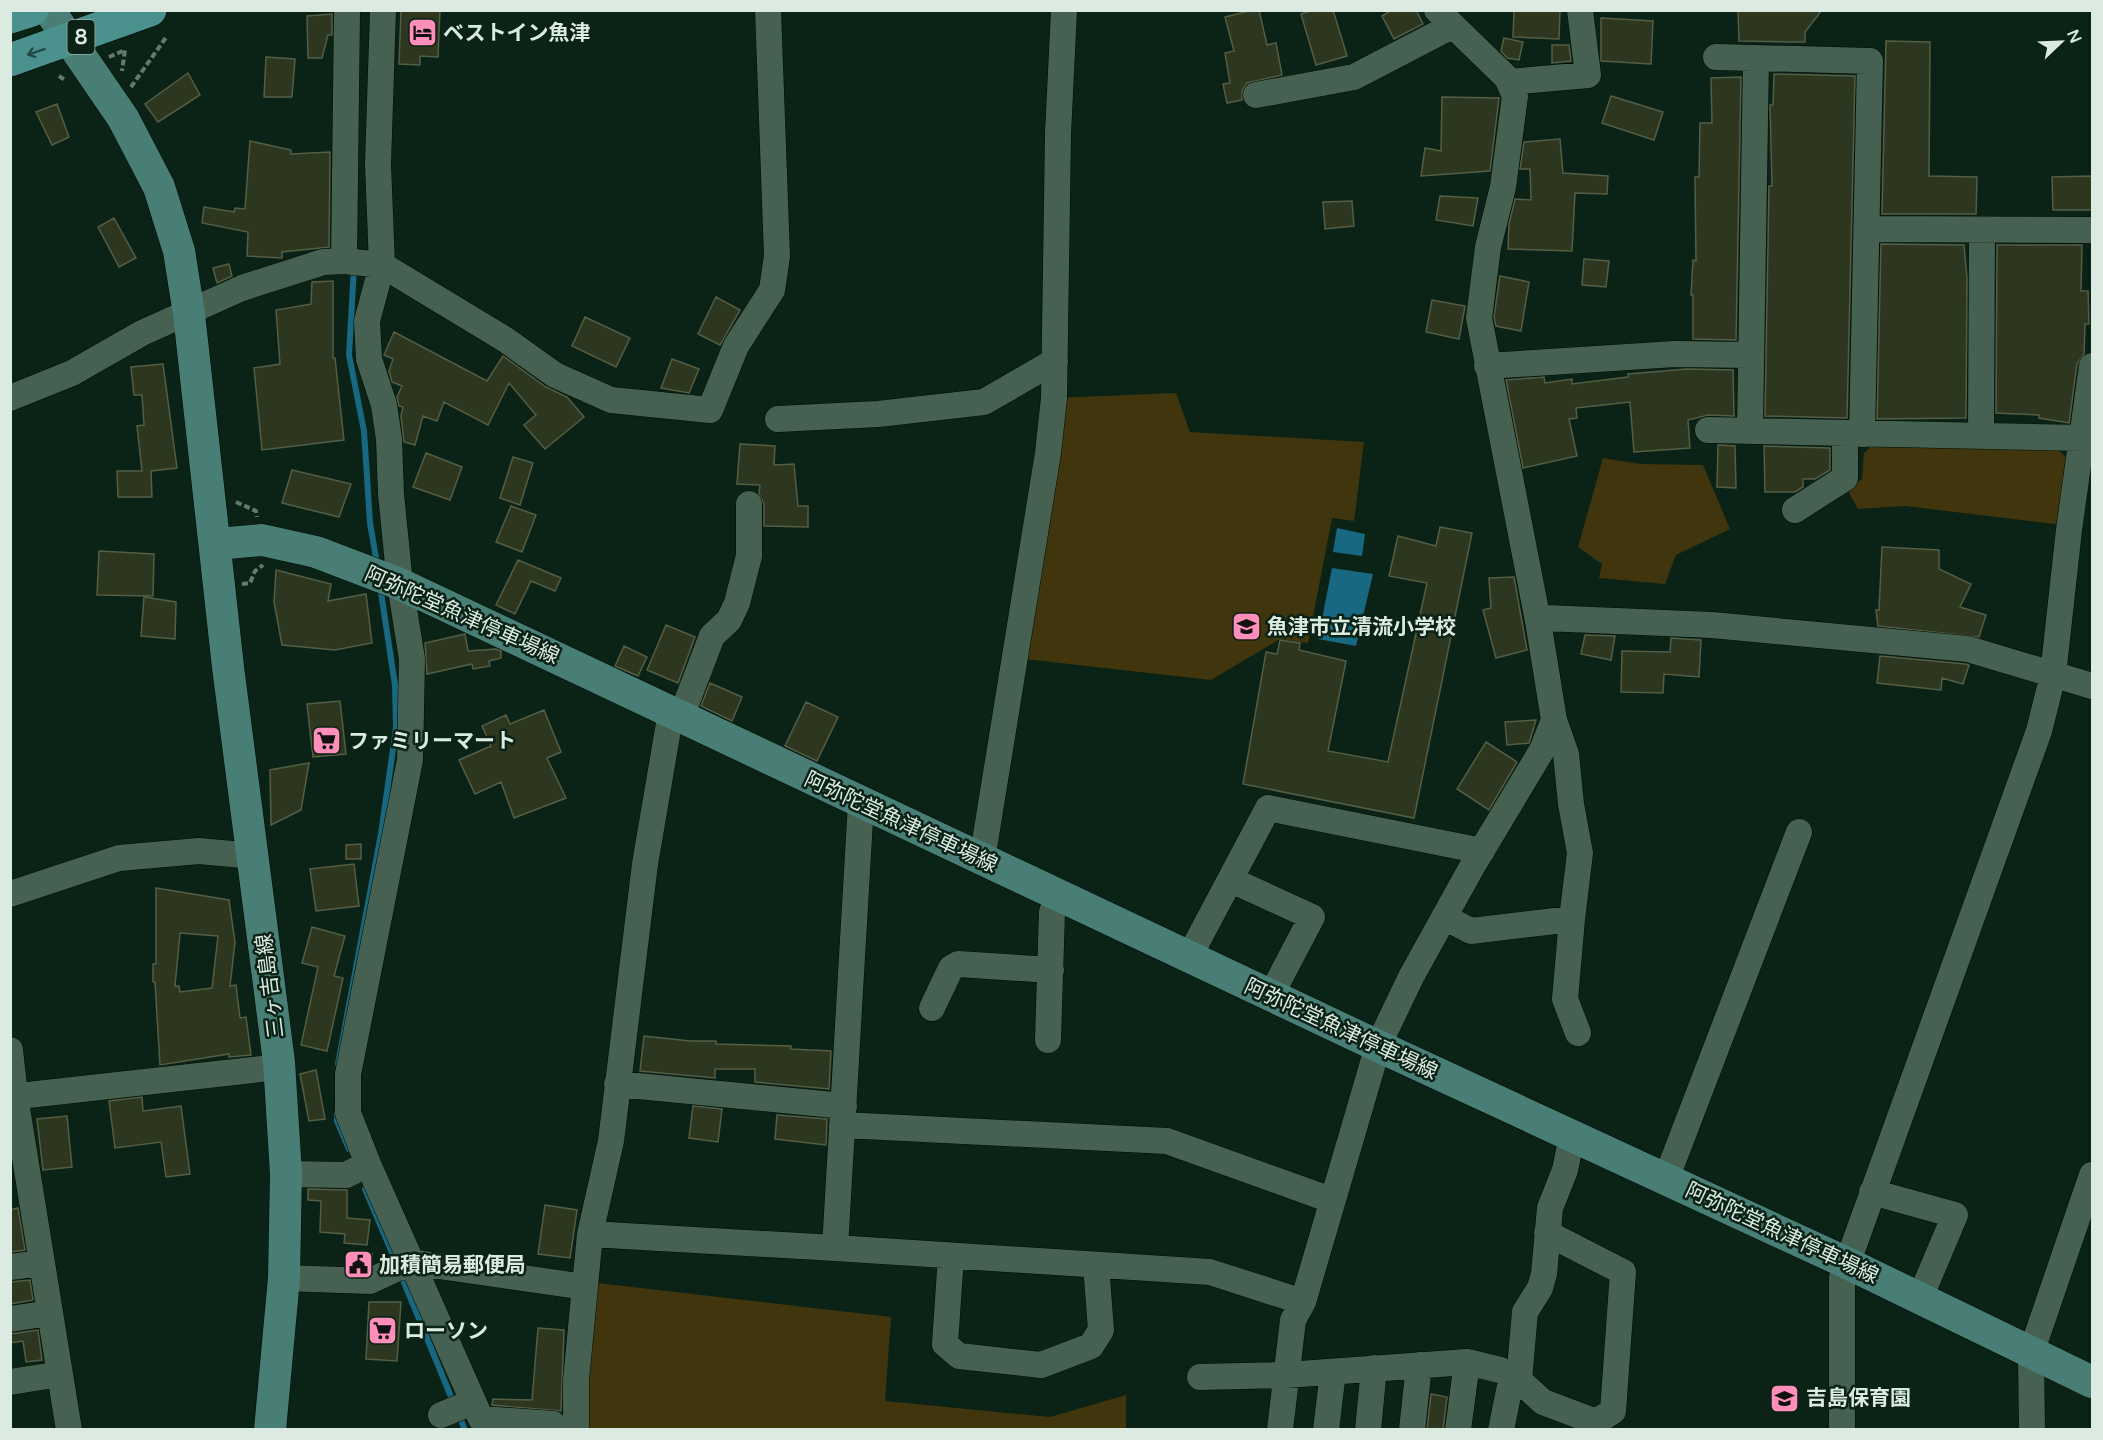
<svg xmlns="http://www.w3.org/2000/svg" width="2103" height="1440" viewBox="0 0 2103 1440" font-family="'Varela Round','Noto Sans JP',sans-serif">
<rect width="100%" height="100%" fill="#0a2316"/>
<path fill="#40350c" d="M 1176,393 L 1190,432 L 1364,442 L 1354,521 L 1332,518 L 1308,643 L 1280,639 L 1211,680 L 1015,658 L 1054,398 Z
M 1875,443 L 2058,450 L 2068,459 L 2056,524 L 1905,506 L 1858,509 L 1847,489 L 1862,479 L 1864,453 Z
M 1603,458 L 1641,464 L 1703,465 L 1730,529 L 1676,555 L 1665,584 L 1599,578 L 1602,564 L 1578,547 Z
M 598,1283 L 891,1317 L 885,1401 L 1050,1417 L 1126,1395 L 1126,1429 L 583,1430 Z"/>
<path fill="#176880" d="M 1337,528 L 1365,534 L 1362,556 L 1333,552 Z
M 1332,568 L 1373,574 L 1356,646 L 1318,639 Z"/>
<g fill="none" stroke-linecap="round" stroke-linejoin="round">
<path stroke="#176880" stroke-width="6" d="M 354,267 L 349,355 L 364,431 L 370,523 L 377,564
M 338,1064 L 381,834 L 396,728 L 395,685 L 380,586
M 337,1113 L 337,1121 L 349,1149
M 365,1189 L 396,1262
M 401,1275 L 454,1404
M 458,1413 L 465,1430"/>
</g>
<path fill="#2d361f" stroke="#545e45" stroke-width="1.5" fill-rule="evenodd" d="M 401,10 L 440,10 L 438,57 L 420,56 L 420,65 L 399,64 Z
M 1253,10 L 1259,10 L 1267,45 L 1276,43 L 1282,75 L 1247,83 L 1242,91 L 1242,100 L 1227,103 L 1223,84 L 1230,83 L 1225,53 L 1234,51 L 1225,17 Z
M 1313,10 L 1333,10 L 1347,56 L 1316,65 L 1301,14 Z
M 1392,10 L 1416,10 L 1423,24 L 1394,39 L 1382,16 Z
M 1514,10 L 1560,10 L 1559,39 L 1513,37 Z
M 1738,10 L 1822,10 L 1805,32 L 1805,42 L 1788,42 L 1739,41 Z
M 332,14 L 332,35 L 328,35 L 322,58 L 308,58 L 307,16 Z
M 1601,18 L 1653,21 L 1651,64 L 1601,61 Z
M 1504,38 L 1523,42 L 1519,60 L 1507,58 L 1501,51 Z
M 1886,41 L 1930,42 L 1929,176 L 1977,177 L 1976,214 L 1882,214 Z
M 1552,45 L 1569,45 L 1571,61 L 1552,63 Z
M 266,57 L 295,59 L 292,97 L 264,97 Z
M 188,73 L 200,95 L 158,122 L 145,104 Z
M 1774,74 L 1855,76 L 1847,418 L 1765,416 L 1769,186 L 1772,186 L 1770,105 L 1773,105 Z
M 1741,77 L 1736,340 L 1693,339 L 1693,295 L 1691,295 L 1693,260 L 1696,261 L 1695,177 L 1699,177 L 1700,123 L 1712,123 L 1711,78 Z
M 1611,96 L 1663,112 L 1654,140 L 1602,123 Z
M 1442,97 L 1499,98 L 1490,171 L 1421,176 L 1425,148 L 1441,151 Z
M 57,104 L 69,137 L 52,145 L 36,112 Z
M 1560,139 L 1563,173 L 1608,176 L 1607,194 L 1575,193 L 1572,251 L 1508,249 L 1509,224 L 1515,199 L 1531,200 L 1530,169 L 1520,169 L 1524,142 Z
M 250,141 L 291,150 L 291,154 L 330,152 L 329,247 L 282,252 L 282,258 L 247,256 L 248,232 L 202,223 L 204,207 L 234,212 L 235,208 L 245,209 Z
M 2092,176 L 2092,210 L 2053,210 L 2052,177 Z
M 1440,196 L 1478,198 L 1473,226 L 1436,220 Z
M 1352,201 L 1354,226 L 1325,229 L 1323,202 Z
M 114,218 L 136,258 L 119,267 L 98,227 Z
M 1881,244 L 1964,245 L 1967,278 L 1966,418 L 1877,419 Z
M 1997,245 L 2082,245 L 2081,291 L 2088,291 L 2089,324 L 2085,324 L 2084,354 L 2077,364 L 2069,423 L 2039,418 L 2039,415 L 1996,413 Z
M 1584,259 L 1609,261 L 1606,287 L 1582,285 Z
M 229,264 L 232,276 L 217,283 L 213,268 Z
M 1500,276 L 1529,282 L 1521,331 L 1496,326 L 1494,317 Z
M 333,281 L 333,358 L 335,358 L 344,440 L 262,450 L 254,368 L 280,364 L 276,310 L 311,304 L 312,282 Z
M 716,297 L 740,310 L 720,345 L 698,334 Z
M 1432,300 L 1465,306 L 1459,339 L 1426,332 Z
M 585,317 L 630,338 L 616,367 L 572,346 Z
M 394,332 L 487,381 L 503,356 L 546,387 L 567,397 L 584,417 L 545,449 L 524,425 L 536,415 L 509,383 L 488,425 L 444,402 L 437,421 L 423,416 L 415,445 L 404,442 L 401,416 L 403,407 L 399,406 L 397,397 L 402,386 L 392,382 L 389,371 L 393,359 L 384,355 Z
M 672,359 L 699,369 L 689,393 L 661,388 Z
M 163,364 L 177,468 L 151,471 L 152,497 L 118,497 L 117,471 L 142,471 L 137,426 L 144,425 L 142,395 L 134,395 L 131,367 Z
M 1687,369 L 1733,370 L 1734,416 L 1708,415 L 1688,420 L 1690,448 L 1634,452 L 1630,402 L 1576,408 L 1577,418 L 1569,419 L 1577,456 L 1523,468 L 1506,380 L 1544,377 L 1545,383 L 1572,379 L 1572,384 L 1628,377 L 1628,374 Z
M 740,444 L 775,446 L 774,465 L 794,464 L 798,506 L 808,506 L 808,527 L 764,526 L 764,504 L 759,494 L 760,485 L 737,484 Z
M 1718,445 L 1735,446 L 1736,488 L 1717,487 Z
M 1764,446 L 1830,448 L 1830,470 L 1815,479 L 1803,479 L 1803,487 L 1795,492 L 1765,492 Z
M 426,453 L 462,467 L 450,500 L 413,487 Z
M 513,457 L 533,463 L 520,505 L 500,498 Z
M 292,470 L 351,484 L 339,517 L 282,503 Z
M 511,506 L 536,515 L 522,552 L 496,542 Z
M 1440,527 L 1472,533 L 1414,818 L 1243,784 L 1266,652 L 1277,654 L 1280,640 L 1300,643 L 1299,650 L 1346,661 L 1328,751 L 1388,762 L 1427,583 L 1389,576 L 1394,554 L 1398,536 L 1436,546 Z
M 1882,547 L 1939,550 L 1939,569 L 1971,584 L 1960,607 L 1986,615 L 1979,637 L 1878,626 L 1876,610 L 1879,610 Z
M 99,551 L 154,554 L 153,596 L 97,595 Z
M 518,560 L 561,578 L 555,591 L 531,581 L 515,614 L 496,605 Z
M 276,570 L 331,584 L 328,601 L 366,594 L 372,643 L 335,650 L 282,645 L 274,602 Z
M 1514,577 L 1527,650 L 1496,658 L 1483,610 L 1491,608 L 1489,578 Z
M 144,597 L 176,602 L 175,639 L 141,636 Z
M 666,625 L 695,637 L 678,683 L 647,670 Z
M 465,634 L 468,651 L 496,649 L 501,651 L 501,658 L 489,661 L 490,666 L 473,669 L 472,664 L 427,674 L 425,643 Z
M 1585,635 L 1615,636 L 1611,660 L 1581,654 Z
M 1671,638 L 1701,640 L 1699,677 L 1664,674 L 1663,693 L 1621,692 L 1622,651 L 1670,652 Z
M 624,646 L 647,657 L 638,676 L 615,666 Z
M 1880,656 L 1965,664 L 1969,665 L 1963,684 L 1942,678 L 1941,690 L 1877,683 Z
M 710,683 L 742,697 L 732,721 L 701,706 Z
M 340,701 L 346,754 L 313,757 L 307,704 Z
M 806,702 L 838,717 L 817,761 L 785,746 Z
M 544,710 L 561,752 L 547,758 L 566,798 L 514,818 L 501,782 L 475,794 L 459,760 L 491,746 L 482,726 L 506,715 L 510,724 Z
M 1536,720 L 1529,743 L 1507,745 L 1505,722 Z
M 1486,742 L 1517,762 L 1489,810 L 1457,789 Z
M 309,763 L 301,810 L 271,825 L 270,770 Z
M 361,844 L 361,859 L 346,859 L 346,845 Z
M 354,864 L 359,906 L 316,911 L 310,869 Z
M 156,888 L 229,900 L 235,942 L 230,986 L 236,985 L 240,1018 L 246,1017 L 251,1055 L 229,1057 L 229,1054 L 160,1065 L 155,982 L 153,982 L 153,964 L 156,964 ZM 180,933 L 218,936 L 212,988 L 180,992 L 179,986 L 175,986 Z
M 312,927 L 345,936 L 334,976 L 343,978 L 327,1051 L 301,1045 L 318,967 L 302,963 Z
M 644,1036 L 690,1041 L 716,1041 L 716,1044 L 791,1046 L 791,1049 L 831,1051 L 829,1089 L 755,1082 L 755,1069 L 715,1069 L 715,1078 L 640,1071 Z
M 316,1070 L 325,1119 L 309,1121 L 300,1074 Z
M 142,1097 L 143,1111 L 181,1106 L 190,1174 L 166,1177 L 161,1142 L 115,1148 L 109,1101 Z
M 693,1106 L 722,1109 L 718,1142 L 689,1138 Z
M 777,1115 L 827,1119 L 826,1145 L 775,1139 Z
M 67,1116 L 72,1167 L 43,1170 L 37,1119 Z
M 308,1189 L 347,1190 L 347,1218 L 370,1220 L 367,1245 L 344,1243 L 345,1234 L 320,1232 L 321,1201 L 308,1200 Z
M 545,1205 L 577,1210 L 570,1258 L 538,1254 Z
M 18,1208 L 25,1250 L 10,1252 L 10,1210 Z
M 354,1252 L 372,1254 L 371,1264 L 353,1265 Z
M 30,1280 L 33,1300 L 10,1304 L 10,1282 Z
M 369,1302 L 401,1302 L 397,1361 L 366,1359 Z
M 538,1328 L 564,1330 L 561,1411 L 492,1405 L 493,1399 L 532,1400 Z
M 38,1330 L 42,1360 L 26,1362 L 23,1341 L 10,1343 L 10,1334 Z
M 1431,1394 L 1447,1397 L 1443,1430 L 1427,1430 Z"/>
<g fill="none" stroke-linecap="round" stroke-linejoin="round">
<defs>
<path id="minor" d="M 383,10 L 378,164 L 382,265 L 367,321 L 369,359 L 384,405 L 389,439 L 391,494 L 400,584 L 412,659 L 410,760 L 348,1074 L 348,1113 L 368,1164 L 481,1419 L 553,1424
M 1716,57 L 1870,61 L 1862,434
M 1509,82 L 1588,75 L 1580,10
M 1256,95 L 1354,77 L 1452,26
M 1868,229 L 2092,230
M 344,261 L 382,265 L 506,340 L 555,375 L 611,400 L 710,410 L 736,346 L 772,290 L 777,256 L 768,10
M 1487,366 L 1675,354 L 1751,355
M 10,398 L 72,373 L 142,333 L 242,288 L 323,262 L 344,261 L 347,10
M 778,419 L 878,414 L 984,402 L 1055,361
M 1750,429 L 1756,58
M 1708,430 L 2082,438
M 1981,436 L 1982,231
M 1795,510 L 1845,478 L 1845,433
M 1538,621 L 1545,618 L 1712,625 L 1968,649 L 2092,686
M 671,712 L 645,864 L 611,1141 L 590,1234 L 835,1248 L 861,803
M 681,717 L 712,636 L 729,620 L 737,603 L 749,556 L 749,504
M 1554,720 L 1566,754 L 1571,804 L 1580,853 L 1572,919
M 982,860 L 1048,453 L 1054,398 L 1058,134 L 1064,10
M 1240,884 L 1312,917 L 1271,995
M 10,894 L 119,858 L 199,851 L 254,856
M 1444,917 L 1471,931 L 1572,919 L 1565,999 L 1578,1033
M 1189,957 L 1268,808 L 1482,851
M 932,1008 L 951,968 L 958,964 L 1051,970
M 1048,1040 L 1052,912 L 1059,896
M 10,1050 L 15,1096 L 69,1430
M 617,1084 L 844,1106
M 10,1097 L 279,1067
M 843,1125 L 1167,1141 L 1331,1200
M 286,1174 L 346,1175 L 368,1164
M 1666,1179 L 1799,832
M 1872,1192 L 1955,1215 L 1920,1298
M 1547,1233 L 1623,1272 L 1613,1411 L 1596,1422 L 1543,1402 L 1519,1380 L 1525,1312 L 1540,1288 L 1544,1274 L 1550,1208 L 1565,1170 L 1572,1136
M 835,1248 L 1210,1272 L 1303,1302
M 951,1256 L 945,1344 L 959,1356 L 1041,1365 L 1091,1346 L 1101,1330 L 1096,1265
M 10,1267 L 42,1263
M 284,1278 L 370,1281 L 411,1262 L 585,1287
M 10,1319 L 50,1313
M 1200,1377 L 1286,1375 L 1467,1362 L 1500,1370 L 1519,1380
M 10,1382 L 60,1374
M 441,1415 L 473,1402
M 576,1430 L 576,1380 L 590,1234
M 1280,1430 L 1293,1320 L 1303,1302 L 1378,1046 L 1411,977 L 1473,865 L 1542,750 L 1554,720 L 1538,621 L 1479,318 L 1488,247 L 1503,187 L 1515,96 L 1507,78 L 1437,10
M 1326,1430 L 1333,1372
M 1368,1430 L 1374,1368
M 1412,1430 L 1419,1365
M 1458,1430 L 1467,1362
M 1501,1430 L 1512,1376
M 1842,1430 L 1842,1278 L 2039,731 L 2053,675 L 2069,530 L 2092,366
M 2032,1430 L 2031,1353 L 2092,1175"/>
<path id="major" d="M 49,10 L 123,118 L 159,187 L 179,251 L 189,314 L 228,667 L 279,1062 L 286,1174 L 284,1278 L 270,1430
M 217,544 L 262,540 L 316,552 L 400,584 L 1378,1046 L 1847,1263 L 2092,1382"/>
<path id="highway" d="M 10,17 L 32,10
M 10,60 L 150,10"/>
</defs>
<use href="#minor" stroke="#000c03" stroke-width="27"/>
<use href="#major" stroke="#000c03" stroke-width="33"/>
<use href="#highway" stroke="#000c03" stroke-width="34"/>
<path stroke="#657a6e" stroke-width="4" stroke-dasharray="6 3" stroke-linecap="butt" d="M 109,57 L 125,50 L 122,71
M 59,76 L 66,81
M 131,87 L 167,36
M 236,502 L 256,511 L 257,517
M 242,584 L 250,583 L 255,571 L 263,565"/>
<use href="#minor" stroke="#466151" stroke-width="26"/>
<use href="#major" stroke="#497e76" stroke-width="32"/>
<use href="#highway" stroke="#4b928f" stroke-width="33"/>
</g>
<defs><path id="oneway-shaft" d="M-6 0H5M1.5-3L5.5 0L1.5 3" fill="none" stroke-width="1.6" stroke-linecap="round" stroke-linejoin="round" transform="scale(1.5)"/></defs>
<use stroke="#214a40" href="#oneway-shaft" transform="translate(36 52) rotate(162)"/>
<defs>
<symbol id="hotel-square" viewBox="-11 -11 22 22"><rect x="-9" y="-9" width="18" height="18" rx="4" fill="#ff8eba" stroke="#0a2316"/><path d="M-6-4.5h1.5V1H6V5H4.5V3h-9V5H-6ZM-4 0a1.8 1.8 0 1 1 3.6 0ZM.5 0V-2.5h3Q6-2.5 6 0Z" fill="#111"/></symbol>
<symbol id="school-square" viewBox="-11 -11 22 22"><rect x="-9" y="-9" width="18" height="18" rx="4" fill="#ff8eba" stroke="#0a2316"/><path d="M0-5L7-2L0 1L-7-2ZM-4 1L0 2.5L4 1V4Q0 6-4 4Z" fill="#111"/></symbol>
<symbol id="supermarket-square" viewBox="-11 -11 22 22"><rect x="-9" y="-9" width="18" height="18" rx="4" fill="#ff8eba" stroke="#0a2316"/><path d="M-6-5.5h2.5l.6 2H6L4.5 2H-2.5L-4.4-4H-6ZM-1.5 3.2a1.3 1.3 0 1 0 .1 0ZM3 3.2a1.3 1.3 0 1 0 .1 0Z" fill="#111"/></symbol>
<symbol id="civic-square" viewBox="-11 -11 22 22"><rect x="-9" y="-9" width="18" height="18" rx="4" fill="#ff8eba" stroke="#0a2316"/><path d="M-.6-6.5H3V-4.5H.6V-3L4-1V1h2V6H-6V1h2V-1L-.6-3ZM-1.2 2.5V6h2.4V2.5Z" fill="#111"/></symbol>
</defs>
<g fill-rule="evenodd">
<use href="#hotel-square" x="406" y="16" width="33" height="33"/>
<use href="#school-square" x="1230" y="610" width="33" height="33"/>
<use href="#supermarket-square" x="310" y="724" width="33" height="33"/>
<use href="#civic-square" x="342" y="1248" width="33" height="33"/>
<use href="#supermarket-square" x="366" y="1314" width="33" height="33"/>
<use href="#school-square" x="1768" y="1382" width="33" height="33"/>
</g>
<g text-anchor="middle" stroke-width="5" stroke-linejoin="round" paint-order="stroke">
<rect fill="#0a2316" stroke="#9dafa5" stroke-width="1.5" x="67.5" y="20" width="27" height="34" rx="4.5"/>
<g font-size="20" font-weight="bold" fill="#dcebe2">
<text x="81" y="44">8</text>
</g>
<g font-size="21" font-weight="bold" fill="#dcebe2" stroke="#0a2316" text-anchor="start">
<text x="443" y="40">ベストイン魚津</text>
<text x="1267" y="634">魚津市立清流小学校</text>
<text x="348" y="748">ファミリーマート</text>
<text x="379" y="1272">加積簡易郵便局</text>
<text x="404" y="1338">ローソン</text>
<text x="1806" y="1405">吉島保育園</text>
</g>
<g font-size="21" fill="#dcebe2" stroke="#0a2316">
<text transform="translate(462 615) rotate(24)" y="7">阿弥陀堂魚津停車場線</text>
<text transform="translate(901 822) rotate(25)" y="7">阿弥陀堂魚津停車場線</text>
<text transform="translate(270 986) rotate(-97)" y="7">三ヶ吉島線</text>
<text transform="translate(1341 1029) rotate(25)" y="7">阿弥陀堂魚津停車場線</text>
<text transform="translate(1782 1233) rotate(25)" y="7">阿弥陀堂魚津停車場線</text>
</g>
</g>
<rect width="2103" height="1440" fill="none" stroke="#dcebe2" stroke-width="24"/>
<g transform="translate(2061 42) rotate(67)" stroke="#0a2316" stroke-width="4.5" paint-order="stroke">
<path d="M0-4.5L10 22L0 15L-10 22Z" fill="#dcebe2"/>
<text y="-9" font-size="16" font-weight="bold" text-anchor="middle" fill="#dcebe2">N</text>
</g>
</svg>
